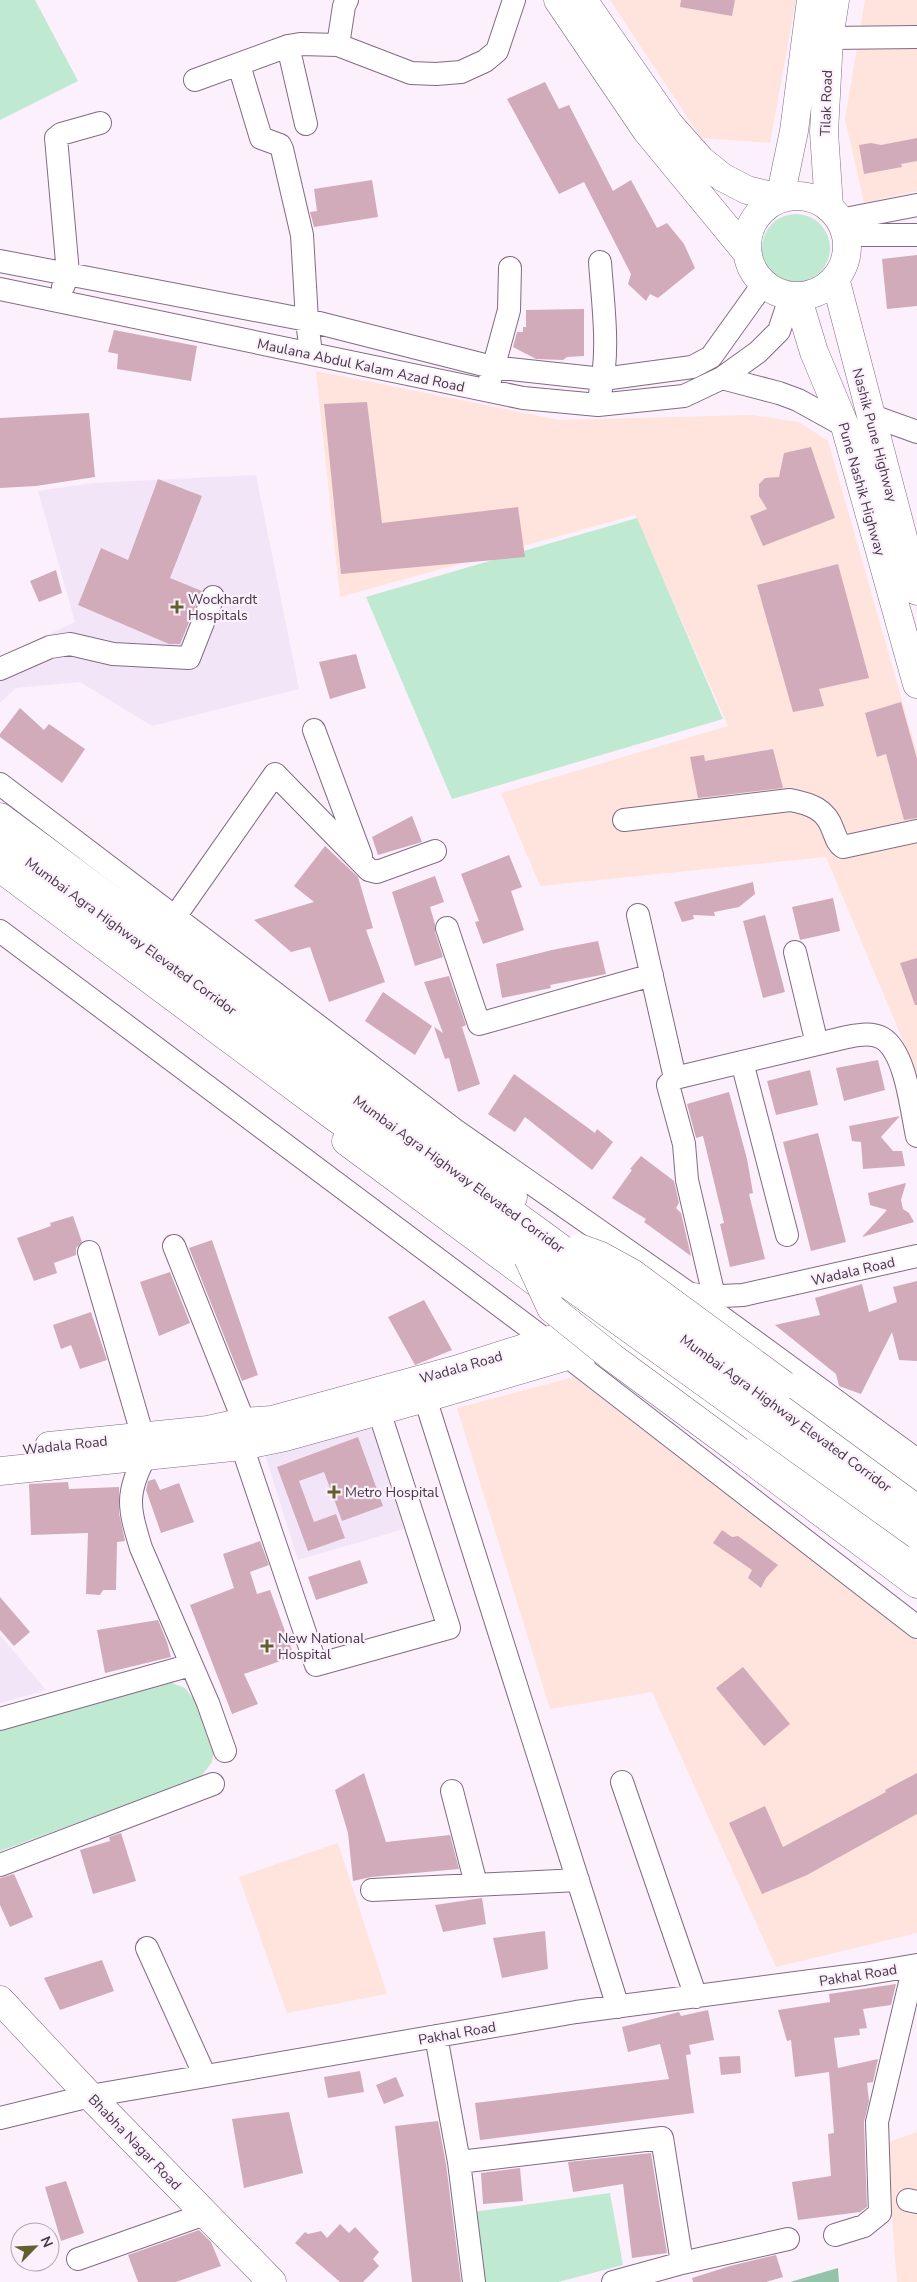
<svg xmlns="http://www.w3.org/2000/svg" width="917" height="2282" viewBox="0 0 917 2282" font-family="'Nunito Sans',sans-serif">
<rect width="100%" height="100%" fill="#fbf0fc"/>
<path fill="#fee4dc" d="M 610,0 L 796,0 L 770,143 L 701,138 Z
M 865,0 L 917,0 L 917,191 L 864,203 L 845,119 Z
M 316,371 L 559,420 L 752,415 L 799,422 L 828,441 L 917,753 L 917,1074 L 826,857 L 540,886 L 501,793 L 728,726 L 635,515 L 340,597 Z
M 574,1377 L 917,1641 L 917,1933 L 776,1967 L 652,1692 L 550,1709 L 457,1408 Z
M 338,1843 L 387,1994 L 287,2013 L 239,1877 Z
M 917,2132 L 917,2282 L 897,2282 L 886,2143 Z"/>
<path fill="#f3e5f8" d="M 256,475 L 299,689 L 152,726 L 80,682 L 16,688 L 0,703 L 0,657 L 75,622 L 38,491 L 92,483 Z
M 372,1427 L 404,1529 L 298,1560 L 265,1455 Z
M 0,1635 L 46,1690 L 0,1703 Z"/>
<path fill="#c0e9d2" d="M 0,0 L 35,0 L 78,81 L 0,120 Z
M762 248a34 34 0 1 1 68 0a34 34 0 1 1-68 0Z
M 637,518 L 723,719 L 452,799 L 366,597 Z
M 167,1681 L 185,1688 L 198,1705 L 215,1744 L 212,1762 L 200,1778 L 0,1851 L 0,1729 Z
M 610,2193 L 623,2265 L 558,2282 L 480,2282 L 473,2212 Z"/>
<path fill="#95c3aa" d="M 838,2268 L 839,2282 L 790,2282 Z"/>
<path fill="#d2abba" d="M 681,0 L 735,0 L 732,16 L 680,7 Z
M 545,82 L 559,109 L 569,105 L 613,191 L 631,180 L 657,228 L 667,223 L 684,244 L 695,268 L 658,298 L 650,294 L 646,301 L 628,284 L 631,274 L 584,182 L 559,194 L 507,99 Z
M 917,138 L 917,161 L 901,164 L 902,167 L 864,174 L 859,145 L 871,143 L 881,145 Z
M 372,180 L 378,217 L 314,227 L 310,212 L 317,211 L 314,189 Z
M 917,255 L 917,306 L 887,309 L 882,259 Z
M 584,309 L 584,356 L 567,357 L 563,360 L 536,359 L 513,347 L 517,332 L 523,332 L 523,327 L 526,327 L 526,310 Z
M 114,330 L 197,346 L 191,381 L 117,369 L 118,354 L 108,352 Z
M 367,402 L 382,523 L 518,507 L 525,557 L 341,574 L 324,404 Z
M 89,413 L 95,477 L 36,486 L 0,488 L 0,418 Z
M 811,447 L 835,518 L 763,546 L 750,516 L 767,509 L 759,496 L 759,484 L 765,478 L 779,477 L 784,453 Z
M 158,479 L 202,496 L 170,578 L 202,591 L 180,644 L 169,644 L 78,605 L 101,548 L 128,560 Z
M 838,564 L 869,678 L 819,689 L 824,706 L 793,712 L 757,585 Z
M 56,570 L 62,593 L 39,602 L 30,581 Z
M 356,654 L 366,688 L 330,699 L 319,662 Z
M 901,702 L 917,759 L 917,818 L 904,820 L 886,754 L 877,757 L 865,713 Z
M 20,708 L 44,730 L 49,724 L 85,749 L 62,783 L 0,737 L 0,734 Z
M 773,749 L 783,788 L 698,798 L 690,757 L 704,755 L 705,761 Z
M 412,816 L 422,842 L 378,855 L 372,837 Z
M 325,846 L 358,877 L 373,928 L 366,930 L 385,982 L 329,1002 L 310,947 L 291,952 L 254,920 L 314,902 L 294,886 Z
M 509,855 L 522,887 L 511,891 L 524,930 L 483,944 L 475,922 L 479,921 L 461,874 Z
M 435,876 L 444,902 L 430,907 L 435,924 L 435,932 L 443,957 L 415,966 L 392,892 Z
M 753,882 L 755,894 L 739,907 L 714,912 L 715,916 L 693,915 L 694,919 L 682,922 L 674,902 Z
M 833,898 L 840,931 L 800,940 L 792,907 Z
M 765,915 L 785,992 L 763,998 L 743,921 Z
M 598,941 L 606,974 L 550,985 L 551,988 L 502,998 L 496,964 L 552,950 Z
M 917,958 L 917,1005 L 915,1005 L 900,963 Z
M 449,976 L 466,1025 L 462,1027 L 480,1084 L 458,1092 L 449,1058 L 445,1059 L 434,1027 L 443,1033 L 424,982 Z
M 383,992 L 432,1026 L 415,1055 L 365,1021 Z
M 878,1060 L 885,1090 L 844,1101 L 836,1068 Z
M 810,1070 L 818,1105 L 776,1115 L 767,1081 Z
M 514,1074 L 595,1133 L 597,1129 L 613,1142 L 592,1170 L 525,1117 L 515,1132 L 488,1114 Z
M 729,1092 L 747,1159 L 753,1193 L 749,1194 L 765,1259 L 730,1267 L 720,1224 L 724,1223 L 703,1136 L 696,1138 L 687,1104 Z
M 900,1116 L 881,1137 L 893,1151 L 902,1151 L 905,1166 L 863,1169 L 861,1142 L 852,1141 L 849,1126 Z
M 818,1133 L 846,1242 L 811,1251 L 783,1142 Z
M 641,1156 L 674,1181 L 679,1203 L 676,1208 L 681,1213 L 691,1256 L 644,1222 L 646,1219 L 612,1198 L 632,1170 L 630,1169 Z
M 906,1183 L 901,1200 L 903,1209 L 909,1213 L 914,1222 L 862,1237 L 887,1210 L 870,1205 L 868,1193 Z
M 73,1216 L 82,1242 L 76,1248 L 76,1255 L 54,1263 L 57,1273 L 34,1281 L 17,1238 L 51,1226 L 50,1223 Z
M 212,1240 L 258,1375 L 242,1381 L 189,1248 Z
M 170,1272 L 190,1323 L 159,1336 L 140,1282 Z
M 917,1281 L 917,1361 L 899,1360 L 892,1332 L 861,1394 L 839,1386 L 836,1374 L 775,1325 L 820,1315 L 815,1298 L 862,1284 L 869,1312 L 897,1302 L 893,1287 Z
M 424,1300 L 452,1350 L 415,1365 L 388,1317 Z
M 91,1312 L 107,1360 L 80,1369 L 71,1345 L 61,1349 L 53,1325 Z
M 358,1437 L 383,1506 L 342,1521 L 324,1472 L 299,1481 L 314,1522 L 336,1514 L 345,1538 L 308,1551 L 277,1467 Z
M 155,1479 L 160,1490 L 179,1483 L 194,1522 L 161,1533 L 146,1490 L 148,1481 Z
M 68,1482 L 69,1489 L 119,1487 L 119,1513 L 125,1541 L 117,1542 L 116,1590 L 103,1590 L 100,1595 L 86,1594 L 88,1533 L 31,1535 L 29,1484 Z
M 722,1530 L 732,1537 L 738,1536 L 778,1565 L 766,1578 L 761,1588 L 748,1578 L 752,1570 L 713,1543 Z
M 260,1541 L 269,1565 L 250,1572 L 257,1594 L 270,1590 L 294,1656 L 244,1674 L 258,1704 L 232,1714 L 190,1605 L 234,1588 L 223,1554 Z
M 360,1560 L 368,1583 L 316,1600 L 308,1577 Z
M 0,1597 L 30,1632 L 14,1646 L 0,1630 Z
M 158,1620 L 167,1642 L 171,1657 L 105,1673 L 97,1630 Z
M 743,1667 L 790,1724 L 764,1746 L 716,1688 Z
M 364,1773 L 386,1842 L 450,1835 L 459,1869 L 371,1877 L 353,1881 L 348,1833 L 335,1790 Z
M 917,1773 L 917,1814 L 807,1875 L 762,1894 L 729,1823 L 765,1806 L 783,1847 L 886,1792 L 885,1790 Z
M 121,1833 L 136,1881 L 93,1894 L 80,1850 L 110,1841 L 109,1837 Z
M 14,1874 L 33,1917 L 10,1927 L 0,1905 L 0,1878 Z
M 482,1898 L 486,1924 L 443,1932 L 435,1905 Z
M 545,1931 L 548,1969 L 502,1978 L 493,1938 Z
M 102,1960 L 114,1991 L 60,2010 L 44,1978 Z
M 896,1984 L 891,2005 L 863,2009 L 867,2028 L 859,2029 L 860,2035 L 834,2038 L 838,2068 L 878,2059 L 873,2082 L 867,2083 L 869,2101 L 864,2122 L 867,2207 L 860,2212 L 798,2220 L 792,2182 L 831,2176 L 828,2134 L 834,2133 L 829,2072 L 795,2077 L 791,2040 L 787,2041 L 778,2010 L 830,2002 L 829,1994 Z
M 708,2010 L 714,2040 L 689,2045 L 691,2054 L 686,2055 L 694,2113 L 480,2140 L 475,2103 L 669,2079 L 660,2044 L 628,2052 L 622,2027 L 679,2012 L 681,2016 Z
M 740,2056 L 741,2073 L 721,2075 L 719,2057 Z
M 360,2071 L 364,2092 L 328,2098 L 324,2077 Z
M 396,2077 L 404,2096 L 384,2104 L 376,2085 Z
M 289,2112 L 303,2173 L 244,2188 L 232,2119 Z
M 438,2121 L 446,2164 L 461,2282 L 412,2282 L 395,2126 Z
M 651,2153 L 667,2253 L 632,2258 L 623,2184 L 573,2192 L 568,2162 Z
M 520,2168 L 523,2201 L 483,2204 L 481,2173 Z
M 66,2181 L 84,2233 L 61,2241 L 45,2187 Z
M 340,2224 L 349,2233 L 355,2227 L 379,2252 L 373,2259 L 379,2266 L 363,2282 L 340,2282 L 295,2243 L 305,2232 L 308,2234 L 321,2231 L 327,2238 Z
M 199,2230 L 211,2242 L 221,2266 L 176,2282 L 138,2282 L 128,2255 Z
M 776,2255 L 783,2277 L 766,2282 L 693,2282 L 692,2278 L 730,2266 Z"/>
<g fill="none" stroke-linecap="round" stroke-linejoin="round">
<defs>
<path id="minor" d="M 829,38 L 917,37
M 338,45 L 344,6 L 347,0
M 288,46 L 306,124
M 239,65 L 261,138 L 280,145 L 282,149 L 302,235 L 307,320 L 311,354
M 195,80 L 288,46 L 300,44 L 338,45 L 411,73 L 436,74 L 461,72 L 485,61 L 497,51 L 514,0
M 840,220 L 917,205
M 846,235 L 917,235
M 0,261 L 307,320 L 492,367 L 603,379 L 692,367 L 711,357 L 764,283
M 600,262 C 603,306 610,350 600,394
M 63,287 L 68,273 L 56,138 L 61,134 L 100,123
M 0,289 L 523,398 L 598,405 L 684,396 L 722,378 L 758,352 L 779,331 L 791,295
M 722,378 L 779,393 L 798,400 L 845,426
M 490,380 L 509,310 L 510,268
M 870,415 L 917,432
M 0,669 L 50,647 L 70,644 L 113,654 L 189,658 L 213,597
M 314,730 L 361,856
M 0,784 L 455,1130 L 694,1297 L 917,1460
M 624,820 L 790,800 C 811,804 826,809 833,830 C 836,837 837,843 843,847 L 917,831
M 638,915 L 675,1078
M 174,918 L 275,774 L 369,870 L 377,872 L 435,851
M 447,928 L 479,1024 L 652,975
M 0,931 L 567,1356 L 917,1627
M 795,952 L 817,1044
M 742,1062 L 787,1235
M 174,1246 L 244,1422
M 89,1252 L 143,1437
M 714,1296 L 687,1180 L 684,1144 L 668,1085 L 675,1078 L 847,1037 C 858,1035 871,1032 882,1038 C 906,1052 911,1109 917,1136
M 700,1297 L 743,1295 L 917,1256
M 425,1398 L 618,2007
M 242,1446 L 316,1665 L 449,1628 L 379,1411
M 145,1457 C 125,1494 129,1509 141,1548 L 208,1703 L 225,1751
M 0,1719 L 191,1665
M 622,1782 L 696,1997
M 452,1791 L 476,1884
M 0,1865 L 213,1784
M 372,1890 L 578,1880
M 147,1948 L 205,2076
M 436,2036 L 459,2162 L 474,2282
M 0,2118 L 90,2096 L 576,2012 L 864,1974 L 917,1965
M 459,2162 L 662,2138 L 682,2263
M 908,2200 L 917,2202
M 835,2235 L 864,2226 L 880,2213 L 877,2122 L 914,1966
M 78,2259 L 205,2214
M 613,2282 L 682,2263 L 788,2239"/>
<path id="major" d="M 780,198 L 794,131 L 811,0
M 829,207 L 824,132 L 829,38 L 835,0
M 0,817 L 513,1197
M 346,1141 L 917,1565
M 653,1308 L 694,1297
M 49,1446 L 208,1430 L 244,1422 L 272,1420 L 455,1370 L 600,1324
M 0,1471 L 242,1446 L 285,1437 L 425,1398 L 618,1341
M 0,2000 L 90,2096 L 272,2282"/>
<path id="highway" d="M 558,0 L 646,130 L 748,254
M 583,0 L 669,124 L 701,160 L 722,177 L 747,190 L 780,198
M747 246a50 50 0 1 1 100 0a50 50 0 1 1-100 0Z
M 835,278 L 917,591
M 797,296 L 814,352 L 845,426 L 917,684
M 0,839 L 540,1233
M 0,868 L 332,1115 L 527,1255
M 784,1385 L 917,1484
M 739,1451 L 917,1584"/>
</defs>
<use href="#minor" stroke="#826a83" stroke-width="24"/>
<use href="#major" stroke="#826a83" stroke-width="29"/>
<use href="#highway" stroke="#826a83" stroke-width="29"/>
<use href="#minor" stroke="#fff" stroke-width="22"/>
<use href="#major" stroke="#fff" stroke-width="28"/>
<use href="#highway" stroke="#fff" stroke-width="28"/>
<defs>
<path id="highway-bridge" d="M 540,1233 L 917,1509
M 579,1248 L 601,1256 L 632,1273 L 784,1385
M 527,1255 L 917,1535
M 528,1258 L 551,1308 L 613,1358 L 739,1451"/>
</defs>
<use href="#highway-bridge" stroke="#826a83" stroke-width="29" stroke-linecap="butt"/>
<use href="#highway-bridge" stroke="#fff" stroke-width="28"/>
</g>
<g fill="#63602d" stroke="#fbf0fc" stroke-width="2">
<path d="M174.5 599.5h5v5h5v5h-5v5h-5v-5h-5v-5h5z"/>
<path d="M331.5 1484.5h5v5h5v5h-5v5h-5v-5h-5v-5h5z"/>
<path d="M264.5 1638.5h5v5h5v5h-5v5h-5v-5h-5v-5h5z"/>
</g>
<g text-anchor="middle" stroke-width="4.5" stroke-linejoin="round" paint-order="stroke">
<g font-size="14" fill="#433843" stroke="#fbf0fc">
<text transform="translate(826 103) rotate(-88)" y="5">Tilak Road</text>
<text transform="translate(361 365) rotate(12)" y="5">Maulana Abdul Kalam Azad Road</text>
<text transform="translate(875 435) rotate(75)" y="5">Nashik Pune Highway</text>
<text transform="translate(862 489) rotate(74)" y="5">Pune Nashik Highway</text>
<text transform="translate(131 936) rotate(36)" y="5">Mumbai Agra Highway Elevated Corridor</text>
<text transform="translate(459 1174) rotate(36)" y="5">Mumbai Agra Highway Elevated Corridor</text>
<text transform="translate(853 1271) rotate(-13)" y="5">Wadala Road</text>
<text transform="translate(461 1367) rotate(-16)" y="5">Wadala Road</text>
<text transform="translate(786 1413) rotate(36)" y="5">Mumbai Agra Highway Elevated Corridor</text>
<text transform="translate(65 1445) rotate(-6)" y="5">Wadala Road</text>
<text transform="translate(858 1975) rotate(-9)" y="5">Pakhal Road</text>
<text transform="translate(457 2033) rotate(-10)" y="5">Pakhal Road</text>
<text transform="translate(135 2142) rotate(46)" y="5">Bhabha Nagar Road</text>
</g>
<g font-size="14" fill="#433843" stroke="#fbf0fc" text-anchor="start">
<text x="188" y="604">Wockhardt<tspan x="188" dy="16">Hospitals</tspan></text>
<text x="345" y="1497">Metro Hospital</text>
<text x="278" y="1643">New National<tspan x="278" dy="16">Hospital</tspan></text>
</g>
</g>
<g transform="translate(35 2247) rotate(66)"><circle r="24" fill="#fbf0fc" stroke="#b1a6b2"/>
<path d="M0-4L9 19L0 12L-9 19Z" fill="#63602d"/>
<text y="-8" font-size="14" font-weight="bold" text-anchor="middle" fill="#433843">N</text>
</g>
</svg>
